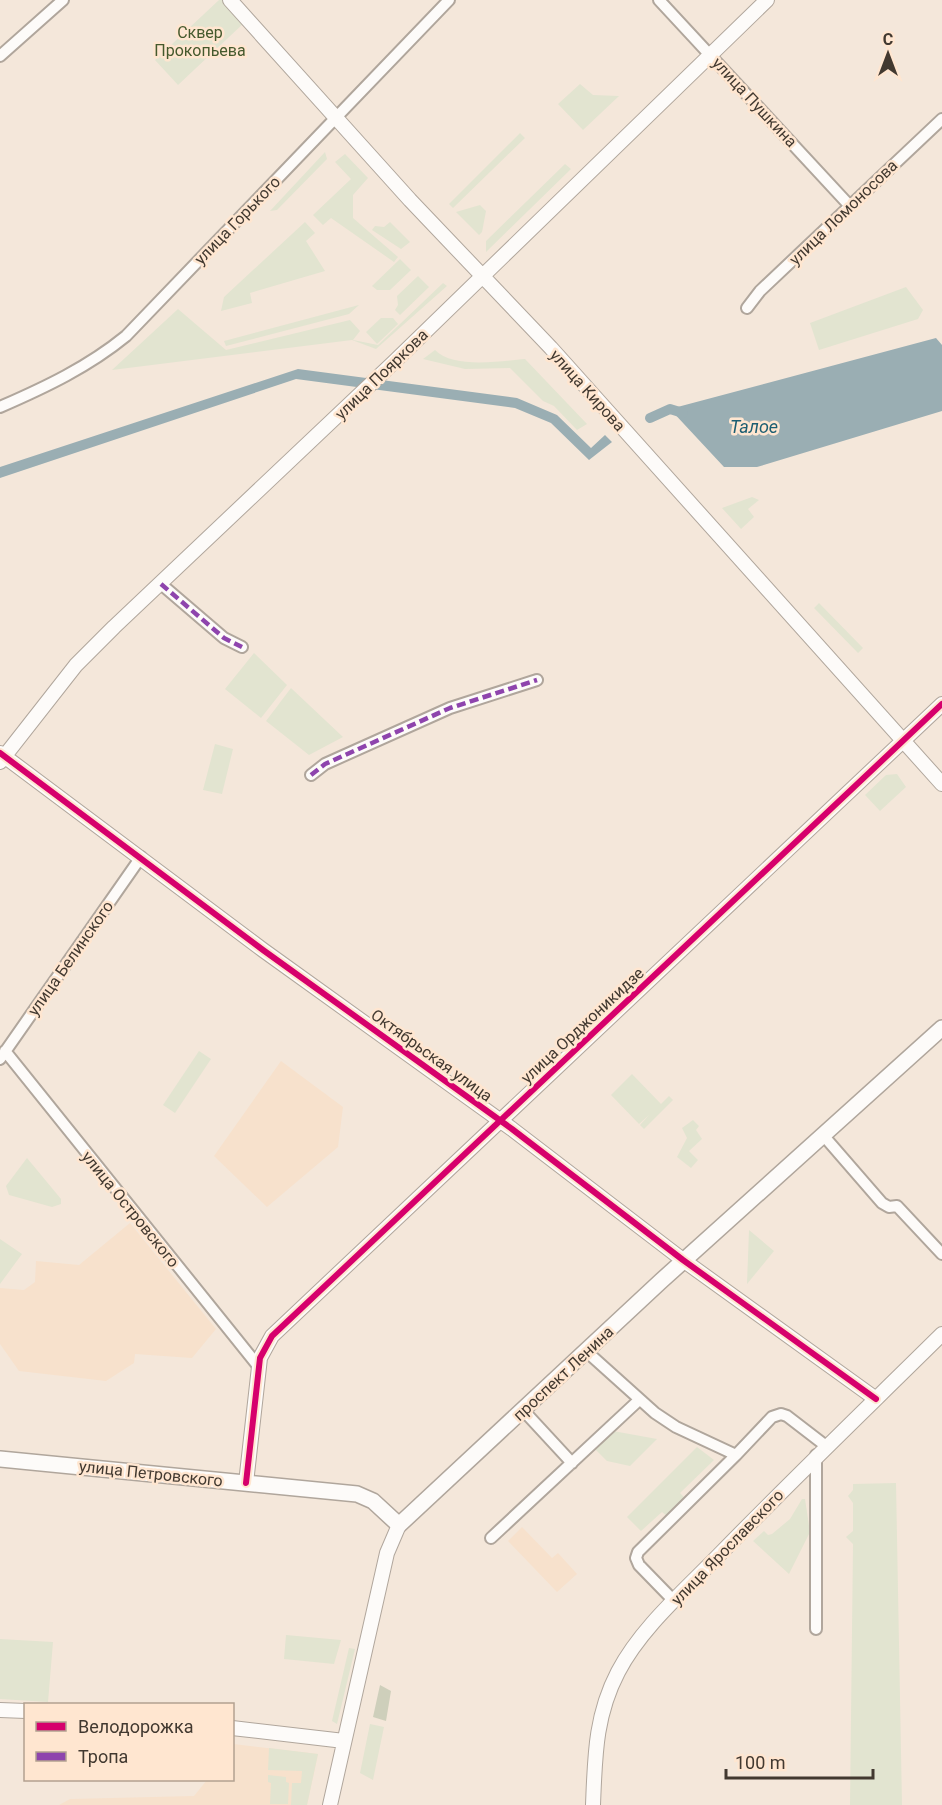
<svg xmlns="http://www.w3.org/2000/svg" width="942" height="1805" viewBox="0 0 942 1805" font-family="Roboto,sans-serif">
<rect width="100%" height="100%" fill="#f4e7da"/>
<path fill="#f7e1cc" d="M 281,1061 L 343,1107 L 338,1147 L 267,1207 L 214,1156 Z
M 130,1223 L 216,1329 L 192,1358 L 135,1354 L 134,1363 L 106,1381 L 19,1371 L 0,1344 L 0,1288 L 24,1290 L 35,1282 L 36,1261 L 79,1265 Z
M 522,1527 L 552,1558 L 558,1553 L 577,1574 L 557,1592 L 508,1541 Z
M 233,1744 L 318,1754 L 307,1805 L 59,1805 L 70,1799 L 194,1796 L 207,1780 L 232,1780 Z"/>
<path fill="#e2e4d0" d="M 219,0 L 224,0 L 245,22 L 178,85 L 155,60 Z
M 580,84 L 593,95 L 619,96 L 583,130 L 558,104 Z
M 520,133 L 525,138 L 453,208 L 449,204 Z
M 325,152 L 327,159 L 277,210 L 270,211 Z
M 345,154 L 368,178 L 353,195 L 353,218 L 398,257 L 394,262 L 331,218 L 323,225 L 313,215 L 351,179 L 335,162 Z
M 565,164 L 571,169 L 486,252 L 486,241 Z
M 480,205 L 486,211 L 482,232 L 479,235 L 456,212 Z
M 305,222 L 315,233 L 306,241 L 325,271 L 250,293 L 252,303 L 221,311 L 224,297 Z
M 390,222 L 410,242 L 401,249 L 372,230 L 375,226 L 384,227 Z
M 400,259 L 411,270 L 390,290 L 377,290 L 372,286 Z
M 418,276 L 429,287 L 400,315 L 395,310 L 398,305 L 397,296 Z
M 443,283 L 447,286 L 376,349 L 352,340 L 112,370 L 178,309 L 226,350 L 350,320 L 360,331 L 353,340 L 378,345 Z
M 906,287 L 923,310 L 918,319 L 819,350 L 810,323 Z
M 359,305 L 349,314 L 226,346 L 224,341 Z
M 381,318 L 393,318 L 398,324 L 377,344 L 366,332 Z
M 435,350 C 453,369 501,361 525,359 L 587,424 L 577,430 L 554,406 L 543,401 L 510,368 L 465,369 L 423,359 Z
M 752,497 L 759,500 L 748,509 L 754,517 L 741,529 L 722,508 Z
M 819,603 L 863,648 L 858,653 L 814,608 Z
M 254,653 L 287,685 L 261,718 L 225,689 Z
M 291,688 L 343,737 L 309,755 L 266,721 Z
M 215,744 L 233,749 L 222,794 L 203,790 Z
M 897,774 L 906,787 L 880,811 L 865,795 L 886,775 Z
M 199,1051 L 211,1059 L 175,1113 L 163,1105 Z
M 632,1074 L 661,1104 L 669,1096 L 673,1100 L 644,1129 L 640,1125 L 649,1115 L 639,1124 L 611,1095 Z
M 693,1120 L 699,1126 L 696,1130 L 702,1139 L 689,1151 L 698,1160 L 691,1168 L 677,1157 L 687,1138 L 682,1128 Z
M 27,1158 L 61,1199 L 61,1204 L 52,1207 L 9,1195 L 6,1186 Z
M 749,1230 L 774,1251 L 747,1284 Z
M 0,1239 L 22,1254 L 0,1284 Z
M 613,1431 L 657,1439 L 630,1466 L 607,1461 L 595,1449 Z
M 697,1447 L 714,1460 L 680,1493 L 685,1498 L 667,1516 L 662,1512 L 641,1531 L 627,1517 Z
M 896,1483 L 902,1805 L 850,1805 L 853,1544 L 846,1537 L 853,1531 L 853,1503 L 848,1496 L 853,1490 L 853,1484 Z
M 802,1499 L 805,1499 L 810,1532 L 789,1574 L 753,1541 L 764,1531 L 768,1535 L 772,1534 L 790,1519 Z
M 286,1635 L 341,1640 L 334,1664 L 284,1659 Z
M 0,1639 L 53,1642 L 48,1702 L 0,1699 Z
M 349,1648 L 355,1649 L 337,1724 L 332,1721 Z
M 370,1724 L 384,1727 L 373,1780 L 360,1773 Z
M 269,1748 L 318,1754 L 307,1805 L 291,1805 L 292,1783 L 301,1783 L 302,1771 L 268,1770 Z
M 268,1775 L 286,1777 L 286,1782 L 289,1783 L 288,1804 L 270,1804 L 271,1783 L 268,1782 Z"/>
<path fill="#cecfbb" d="M 380,1685 L 391,1691 L 386,1721 L 373,1717 Z"/>
<path fill="#9aaeb3" d="M 936,338 L 942,345 L 942,411 L 757,467 L 724,467 L 670,409 Z
M 298,369 L 517,398 L 557,415 L 591,448 L 605,435 L 612,442 L 589,460 L 551,423 L 515,408 L 296,379 L 0,478 L 0,467 Z"/>
<g fill="none" stroke-linecap="round" stroke-linejoin="round">
<path stroke="#9aaeb3" stroke-width="10" d="M 650,418 L 670,409 L 683,413"/>
<defs>
<path id="street" d="M 659,0 L 849,205
M 0,56 L 63,0
M 747,308 L 760,291 L 942,119
M 0,407 C 46,387 88,367 126,336 L 449,0
M 161,584 L 224,638 L 242,647
M 311,775 L 325,764 L 450,708 L 537,680
M 5,1051 L 259,1367
M 0,1059 L 141,857
M 823,1135 L 882,1203 L 889,1207 L 897,1206 L 942,1254
M 586,1351 L 655,1413 L 676,1427 L 736,1455 L 772,1417 L 781,1414 L 787,1416 L 826,1446
M 523,1410 L 572,1463
M 816,1455 L 816,1629
M 491,1538 L 638,1401
M 674,1601 L 639,1565 L 636,1558 L 638,1552 L 736,1455"/>
<path id="secondary" d="M 230,0 L 410,200 L 551,348 L 942,784
M 0,753 L 263,950 L 512,1129 L 683,1260 L 876,1399
M 0,762 L 76,665 L 114,627 L 394,362 L 767,0
M 246,1483 L 260,1358 L 272,1336 L 942,704
M 0,1710 L 26,1711
M 232,1728 L 344,1741
M 330,1805 L 387,1553 L 399,1525
M 593,1805 C 595,1757 595,1716 618,1672 C 641,1628 684,1591 719,1555 C 792,1480 867,1408 942,1334"/>
<path id="primary" d="M 0,1459 L 357,1494 L 373,1501 L 399,1525 L 661,1281 L 942,1028"/>
</defs>
<use href="#street" stroke="#b0a69c" stroke-width="14"/>
<use href="#secondary" stroke="#b0a69c" stroke-width="16"/>
<use href="#primary" stroke="#b0a69c" stroke-width="18"/>
<use href="#street" stroke="#fdfbf9" stroke-width="10"/>
<use href="#secondary" stroke="#fdfbf9" stroke-width="14"/>
<use href="#primary" stroke="#fdfbf9" stroke-width="15"/>
<path stroke="#8e44ad" stroke-width="4.5" stroke-dasharray="9 4.5" stroke-linecap="butt" d="M 161,584 L 224,638 L 242,647
M 311,775 L 325,764 L 450,708 L 537,680"/>
<defs>
<path id="cycleway" d="M 0,753 L 263,950 L 512,1129 L 683,1260 L 876,1399
M 246,1483 L 260,1358 L 272,1336 L 942,704"/>
</defs>
<use href="#cycleway" stroke="#ffe6d0" stroke-width="10"/>
<use href="#cycleway" stroke="#d6006c" stroke-width="6"/>
</g>
<g text-anchor="middle" stroke-width="5" stroke-linejoin="round" paint-order="stroke">
<g font-size="16" fill="#45592d" stroke="#ffe6d0">
<text x="200" y="38">Сквер<tspan x="200" dy="18">Прокопьева</tspan></text>
</g>
<g font-size="16" fill="#423930" stroke="#ffe6d0">
<text transform="translate(755 102) rotate(47)" y="6">улица Пушкина</text>
<text transform="translate(843 212) rotate(-44)" y="6">улица Ломоносова</text>
<text transform="translate(237 220) rotate(-46)" y="6">улица Горького</text>
<text transform="translate(381 374) rotate(-44)" y="6">улица Пояркова</text>
<text transform="translate(588 390) rotate(48)" y="6">улица Кирова</text>
<text transform="translate(70 958) rotate(-55)" y="6">улица Белинского</text>
<text transform="translate(582 1025) rotate(-43)" y="6">улица Орджоникидзе</text>
<text transform="translate(432 1055) rotate(36)" y="6">Октябрьская улица</text>
<text transform="translate(131 1209) rotate(51)" y="6">улица Островского</text>
<text transform="translate(563 1373) rotate(-43)" y="6">проспект Ленина</text>
<text transform="translate(151 1473) rotate(6)" y="6">улица Петровского</text>
<text transform="translate(727 1547) rotate(-46)" y="6">улица Ярославского</text>
</g>
<g font-size="18" font-style="italic" fill="#1c5e72" stroke="#ffe6d0">
<text x="754" y="433">Талое</text>
</g>
</g>
<rect x="24" y="1703" width="210" height="78" fill="#ffe6d0" stroke="#b3a190" stroke-width="1.5"/>
<rect x="36" y="1722" width="30" height="9" fill="#d6006c" stroke="#b3a190" stroke-width="1.5"/>
<text x="78" y="1733" font-size="18" fill="#423930">Велодорожка</text>
<rect x="36" y="1752" width="30" height="9" fill="#8e44ad" stroke="#b3a190" stroke-width="1.5"/>
<text x="78" y="1763" font-size="18" fill="#423930">Тропа</text>
<g transform="translate(888 54)" stroke="#ffe6d0" stroke-width="4.5" paint-order="stroke">
<path d="M0-4.5L10 22L0 15L-10 22Z" fill="#423930"/>
<text y="-9" font-size="16" font-weight="bold" text-anchor="middle" fill="#423930">С</text>
</g>
<path d="M726 1769v9h147v-9" fill="none" stroke="#423930" stroke-width="3"/>
<text x="735" y="1769" font-size="18" fill="#423930" stroke="#ffe6d0" stroke-width="4.5" paint-order="stroke">100 m</text>
</svg>
